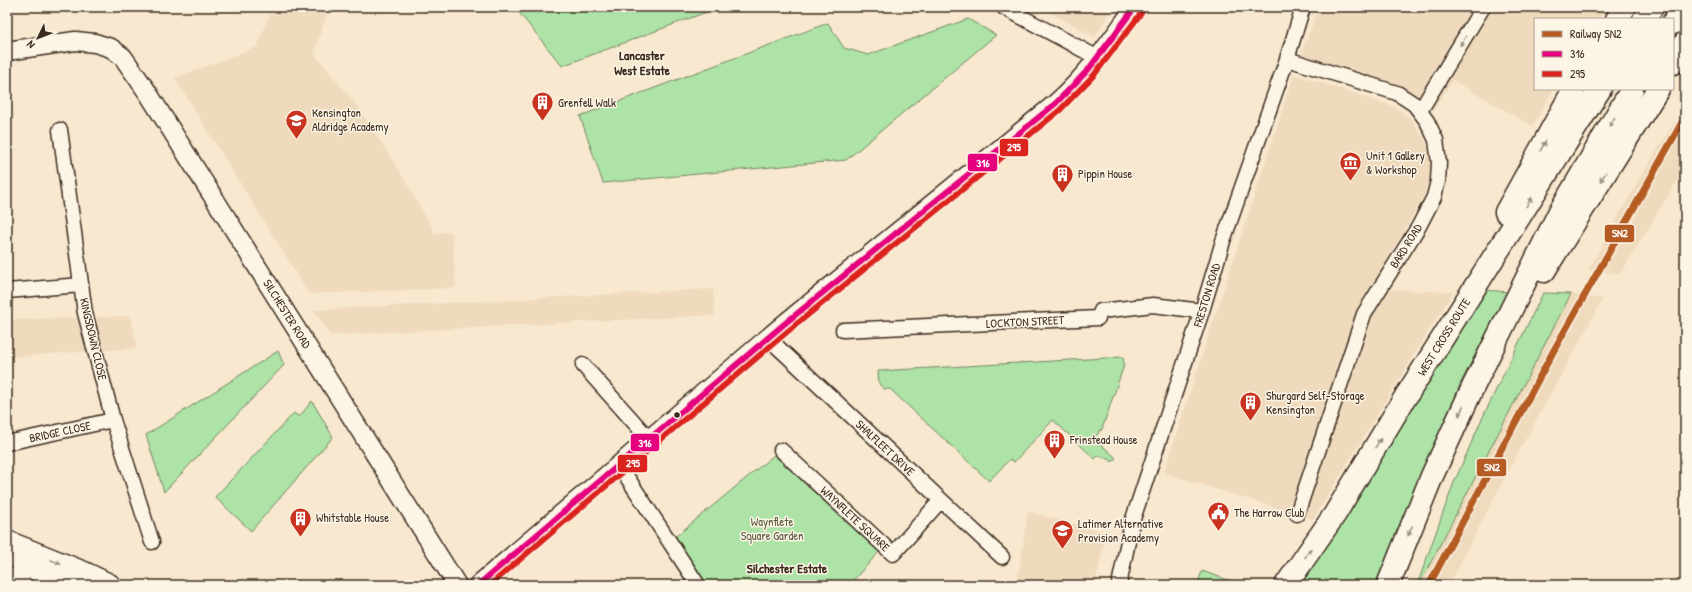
<svg xmlns="http://www.w3.org/2000/svg" width="1692" height="592" viewBox="0 0 1692 592" font-family="'Patrick Hand',sans-serif">
<rect width="100%" height="100%" fill="#f7e8cf"/>
<filter id="ink" filterUnits="userSpaceOnUse"><feTurbulence type="fractalNoise" baseFrequency=".025" numOctaves="2"/><feDisplacementMap in="SourceGraphic" scale="8" xChannelSelector="R" yChannelSelector="G"/><feConvolveMatrix kernelMatrix="1 2 1 2 8 2 1 2 1" color-interpolation-filters="sRGB"/></filter>
<g filter="url(#ink)">
<path fill="#efdabd" d="M 329,7 L 314,53 L 357,106 L 402,175 L 435,233 L 452,232 L 456,288 L 309,294 L 175,78 L 257,47 L 270,14 Z
M 1040,7 L 1113,7 L 1095,37 Z
M 1319,7 L 1607,7 L 1599,19 L 1535,19 L 1535,89 L 1554,89 L 1532,126 L 1453,80 L 1433,110 L 1417,99 L 1300,57 Z
M 1294,74 L 1395,107 L 1411,119 L 1424,138 L 1431,157 L 1432,183 L 1370,289 L 1453,292 L 1313,519 L 1164,473 Z
M 1685,106 L 1685,168 L 1620,274 L 1589,269 L 1639,180 Z
M 713,289 L 715,315 L 330,335 L 314,310 Z
M 1571,294 L 1603,299 L 1507,473 L 1449,585 L 1419,585 Z
M 131,316 L 137,348 L 7,357 L 7,320 Z
M 1028,512 L 1106,532 L 1095,585 L 1017,585 Z"/>
<path fill="#ade3a6" stroke="#748662" d="M 520,7 L 720,7 L 562,66 L 517,10 Z
M 968,19 L 996,35 L 846,160 L 603,183 L 580,116 L 828,23 L 844,48 L 868,55 Z
M 1485,290 L 1508,292 L 1462,380 L 1375,585 L 1298,585 L 1344,518 Z
M 1543,293 L 1571,294 L 1419,585 L 1417,585 L 1453,485 L 1480,423 Z
M 278,351 L 284,365 L 164,492 L 146,435 Z
M 1123,357 L 1124,365 L 1102,429 L 1094,438 L 1116,458 L 1112,462 L 1109,459 L 1098,456 L 1095,459 L 1053,420 L 1014,462 L 1010,459 L 989,481 L 890,389 L 884,389 L 879,384 L 878,371 Z
M 312,401 L 333,437 L 251,531 L 215,497 L 294,413 L 299,417 Z
M 774,455 L 879,552 L 849,585 L 704,585 L 675,537 Z
M 1202,571 L 1237,583 L 1236,585 L 1197,585 Z"/>
<g fill="none" stroke-linecap="round" stroke-linejoin="round">
<defs>
<path id="minor" d="M 1003,7 L 1098,58
M 1287,59 L 1397,93 L 1414,104 L 1427,121 L 1436,140 L 1439,163 L 1438,181 L 1434,197 L 1419,226 L 1364,314 L 1297,514
M 1420,111 L 1483,7
M 60,130 L 85,313 L 113,420 L 152,542
M 7,291 L 81,285
M 843,330 L 1098,318 L 1101,311 L 1153,305 L 1202,311
M 768,338 L 1002,557
M 583,365 L 649,439
M 7,443 L 113,420
M 781,450 L 893,554 L 941,500
M 619,465 L 698,585
M 1119,585 L 1132,522 L 1202,311 L 1223,241 L 1287,59 L 1303,7"/>
<path id="tertiary" d="M 7,51 L 75,41 L 95,43 L 111,48 L 123,57 L 148,93 L 457,585
M 478,585 L 783,325 L 1055,104 C 1087,76 1111,41 1135,7"/>
<path id="trunk" d="M 1617,19 L 1625,7
M 1644,19 L 1652,7
M 1673,23 L 1683,7
M 1673,63 L 1685,43
M 1506,212 L 1574,89
M 1544,271 L 1658,89
M 7,542 L 84,573 L 109,585
M 21,562 L 67,585
M 7,579 L 20,585
M 1286,585 L 1335,514 L 1403,401 L 1600,89
M 1388,585 L 1432,476 L 1473,387 L 1560,211 L 1632,89"/>
</defs>
<use href="#minor" stroke="#3b2a1e" stroke-width="17"/>
<use href="#tertiary" stroke="#3b2a1e" stroke-width="21"/>
<use href="#trunk" stroke="#3b2a1e" stroke-width="25"/>
<use href="#minor" stroke="#fcf5e5" stroke-width="14"/>
<use href="#tertiary" stroke="#fcf5e5" stroke-width="18"/>
<use href="#trunk" stroke="#fcf5e5" stroke-width="22"/>
<defs>
<path id="bus-1" d="M 478,585 L 783,325 L 1055,104 L 1088,70 L 1135,7"/>
<path id="bus-2" d="M 490,585 L 788,331 L 1060,110 L 1094,75 L 1142,12"/>
</defs>
<use href="#bus-1" stroke="#fcf5e5" stroke-width="9"/>
<use href="#bus-2" stroke="#fcf5e5" stroke-width="9"/>
<use href="#bus-1" stroke="#e5007d" stroke-width="6"/>
<use href="#bus-2" stroke="#dc241f" stroke-width="6"/>
<defs>
<path id="rail-1" d="M 1429,585 L 1554,350 L 1685,117"/>
</defs>
<use href="#rail-1" stroke="#fcf5e5" stroke-width="10"/>
<use href="#rail-1" stroke="#b55b24" stroke-width="7"/>
</g>
<defs><path id="oneway-solid" d="M-6-.8H1V-3.2L6.5 0L1 3.2V.8H-6Z"/></defs>
<g fill="#9c9082">
<use href="#oneway-solid" transform="translate(1463 41) rotate(121)"/>
<use href="#oneway-solid" transform="translate(1612 122) rotate(120)"/>
<use href="#oneway-solid" transform="translate(1543 146) rotate(-61)"/>
<use href="#oneway-solid" transform="translate(1603 177) rotate(123)"/>
<use href="#oneway-solid" transform="translate(1529 202) rotate(-58)"/>
<use href="#oneway-solid" transform="translate(1461 411) rotate(114)"/>
<use href="#oneway-solid" transform="translate(1378 443) rotate(-59)"/>
<use href="#oneway-solid" transform="translate(1410 531) rotate(112)"/>
<use href="#oneway-solid" transform="translate(1308 553) rotate(-56)"/>
<use href="#oneway-solid" transform="translate(56 562) rotate(22)"/>
</g>
</g>
<defs>
<symbol id="building-pin" viewBox="-11 -11 22 30"><path d="M0 17L-7.5 6A9.5 9.5 0 1 1 7.5 6Z" fill="#c8321e" stroke="#fcf5e5"/><path d="M-4-6H4V6H1V3H-1V6H-4ZM-2.5-4.3h1.7v1.8h-1.7ZM.8-4.3h1.7v1.8H.8ZM-2.5-1h1.7V.8h-1.7ZM.8-1h1.7V.8H.8Z" fill="#fff"/></symbol>
<symbol id="school-pin" viewBox="-11 -11 22 30"><path d="M0 17L-7.5 6A9.5 9.5 0 1 1 7.5 6Z" fill="#c8321e" stroke="#fcf5e5"/><path d="M0-5L7-2L0 1L-7-2ZM-4 1L0 2.5L4 1V4Q0 6-4 4Z" fill="#fff"/></symbol>
<symbol id="museum-pin" viewBox="-11 -11 22 30"><path d="M0 17L-7.5 6A9.5 9.5 0 1 1 7.5 6Z" fill="#c8321e" stroke="#fcf5e5"/><path d="M0-6L6-3V-2H-6V-3ZM-5-1h2V3h-2ZM-1-1h2V3h-2ZM3-1h2V3H3ZM-6 4H6V6H-6Z" fill="#fff"/></symbol>
<symbol id="civic-pin" viewBox="-11 -11 22 30"><path d="M0 17L-7.5 6A9.5 9.5 0 1 1 7.5 6Z" fill="#c8321e" stroke="#fcf5e5"/><path d="M-.6-6.5H3V-4.5H.6V-3L4-1V1h2V6H-6V1h2V-1L-.6-3ZM-1.2 2.5V6h2.4V2.5Z" fill="#fff"/></symbol>
</defs>
<g fill-rule="evenodd">
<use href="#building-pin" x="530" y="90" width="25" height="34"/>
<use href="#school-pin" x="284" y="108" width="25" height="34"/>
<use href="#museum-pin" x="1338" y="150" width="25" height="34"/>
<use href="#building-pin" x="1050" y="162" width="25" height="34"/>
<use href="#building-pin" x="1238" y="390" width="25" height="34"/>
<use href="#building-pin" x="1042" y="428" width="25" height="34"/>
<use href="#civic-pin" x="1206" y="500" width="25" height="34"/>
<use href="#building-pin" x="288" y="506" width="25" height="34"/>
<use href="#school-pin" x="1050" y="518" width="25" height="34"/>
</g>
<circle fill="#3b2a1e" stroke="#fcf5e5" stroke-width="1.5" cx="677" cy="415" r="3.5"/>
<g text-anchor="middle" stroke-width="3" stroke-linejoin="round" paint-order="stroke">
<g font-size="12" fill="#3b2a1e" stroke="#fcf5e5" text-anchor="start">
<text x="558" y="107">Grenfell Walk</text>
<text x="312" y="117">Kensington<tspan x="312" dy="14">Aldridge Academy</tspan></text>
<text x="1366" y="160">Unit 1 Gallery<tspan x="1366" dy="14">&amp; Workshop</tspan></text>
<text x="1078" y="178">Pippin House</text>
<text x="1266" y="400">Shurgard Self-Storage<tspan x="1266" dy="14">Kensington</tspan></text>
<text x="1070" y="444">Frinstead House</text>
<text x="1234" y="517">The Harrow Club</text>
<text x="316" y="522">Whitstable House</text>
<text x="1078" y="528">Latimer Alternative<tspan x="1078" dy="14">Provision Academy</tspan></text>
</g>
<g font-size="12" fill="#3b2a1e" stroke="#fcf5e5">
<text transform="translate(1406 246) rotate(-58)" y="4">BARD ROAD</text>
<text transform="translate(1207 295) rotate(-73)" y="4">FRESTON ROAD</text>
<text transform="translate(287 314) rotate(58)" y="4">SILCHESTER ROAD</text>
<text transform="translate(1025 322) rotate(-3)" y="4">LOCKTON STREET</text>
<text transform="translate(1444 337) rotate(-58)" y="4">WEST CROSS ROUTE</text>
<text transform="translate(93 339) rotate(77)" y="4">KINGSDOWN CLOSE</text>
<text transform="translate(60 432) rotate(-12)" y="4">BRIDGE CLOSE</text>
<text transform="translate(885 448) rotate(43)" y="4">SHALFLEET DRIVE</text>
<text transform="translate(855 519) rotate(43)" y="4">WAYNFLETE SQUARE</text>
</g>
<g font-size="12" fill="#585840" stroke="#fcf5e5">
<text x="772" y="526">Waynflete<tspan x="772" dy="14">Square Garden</tspan></text>
</g>
<g font-size="13" font-weight="bold" fill="#3b2a1e" stroke="#fcf5e5">
<text x="642" y="60">Lancaster<tspan x="642" dy="15">West Estate</tspan></text>
<text x="787" y="573">Silchester Estate</text>
</g>
</g>
<g stroke="#fcf5e5" stroke-width="1.5">
<rect x="999" y="138" width="30" height="19" rx="4" fill="#dc241f"/>
<rect x="967" y="153" width="31" height="19" rx="4" fill="#e5007d"/>
<rect x="1604" y="224" width="31" height="19" rx="4" fill="#b55b24"/>
<rect x="630" y="433" width="30" height="19" rx="4" fill="#e5007d"/>
<rect x="617" y="454" width="31" height="19" rx="4" fill="#dc241f"/>
<rect x="1476" y="458" width="31" height="19" rx="4" fill="#b55b24"/>
</g>
<g font-size="11" text-anchor="middle" font-weight="bold" fill="#fff">
<text x="1014" y="151">295</text>
<text x="983" y="167">316</text>
<text x="1620" y="237">SN2</text>
<text x="645" y="447">316</text>
<text x="633" y="467">295</text>
<text x="1492" y="471">SN2</text>
</g>
<rect width="1692" height="592" fill="none" stroke="#fcf5e5" stroke-width="24"/>
<rect x="12" y="12" width="1668" height="568" fill="none" stroke="#3b2a1e" stroke-width="1.5" filter="url(#ink)"/>
<rect x="1534" y="18" width="140" height="72" fill="#fcf5e5" stroke="#afa495"/>
<rect x="1542" y="31" width="20" height="6" fill="#b55b24" stroke="#afa495"/>
<text x="1570" y="38" font-size="12" fill="#3b2a1e">Railway SN2</text>
<rect x="1542" y="51" width="20" height="6" fill="#e5007d" stroke="#afa495"/>
<text x="1570" y="58" font-size="12" fill="#3b2a1e">316</text>
<rect x="1542" y="71" width="20" height="6" fill="#dc241f" stroke="#afa495"/>
<text x="1570" y="78" font-size="12" fill="#3b2a1e">295</text>
<g transform="translate(38 38) rotate(227)" stroke="#fcf5e5" stroke-width="3" paint-order="stroke">
<path d="M0-3L7 15L0 10L-7 15Z" fill="#3b2a1e"/>
<text y="-6" font-size="11" font-weight="bold" text-anchor="middle" fill="#3b2a1e">N</text>
</g>
</svg>
